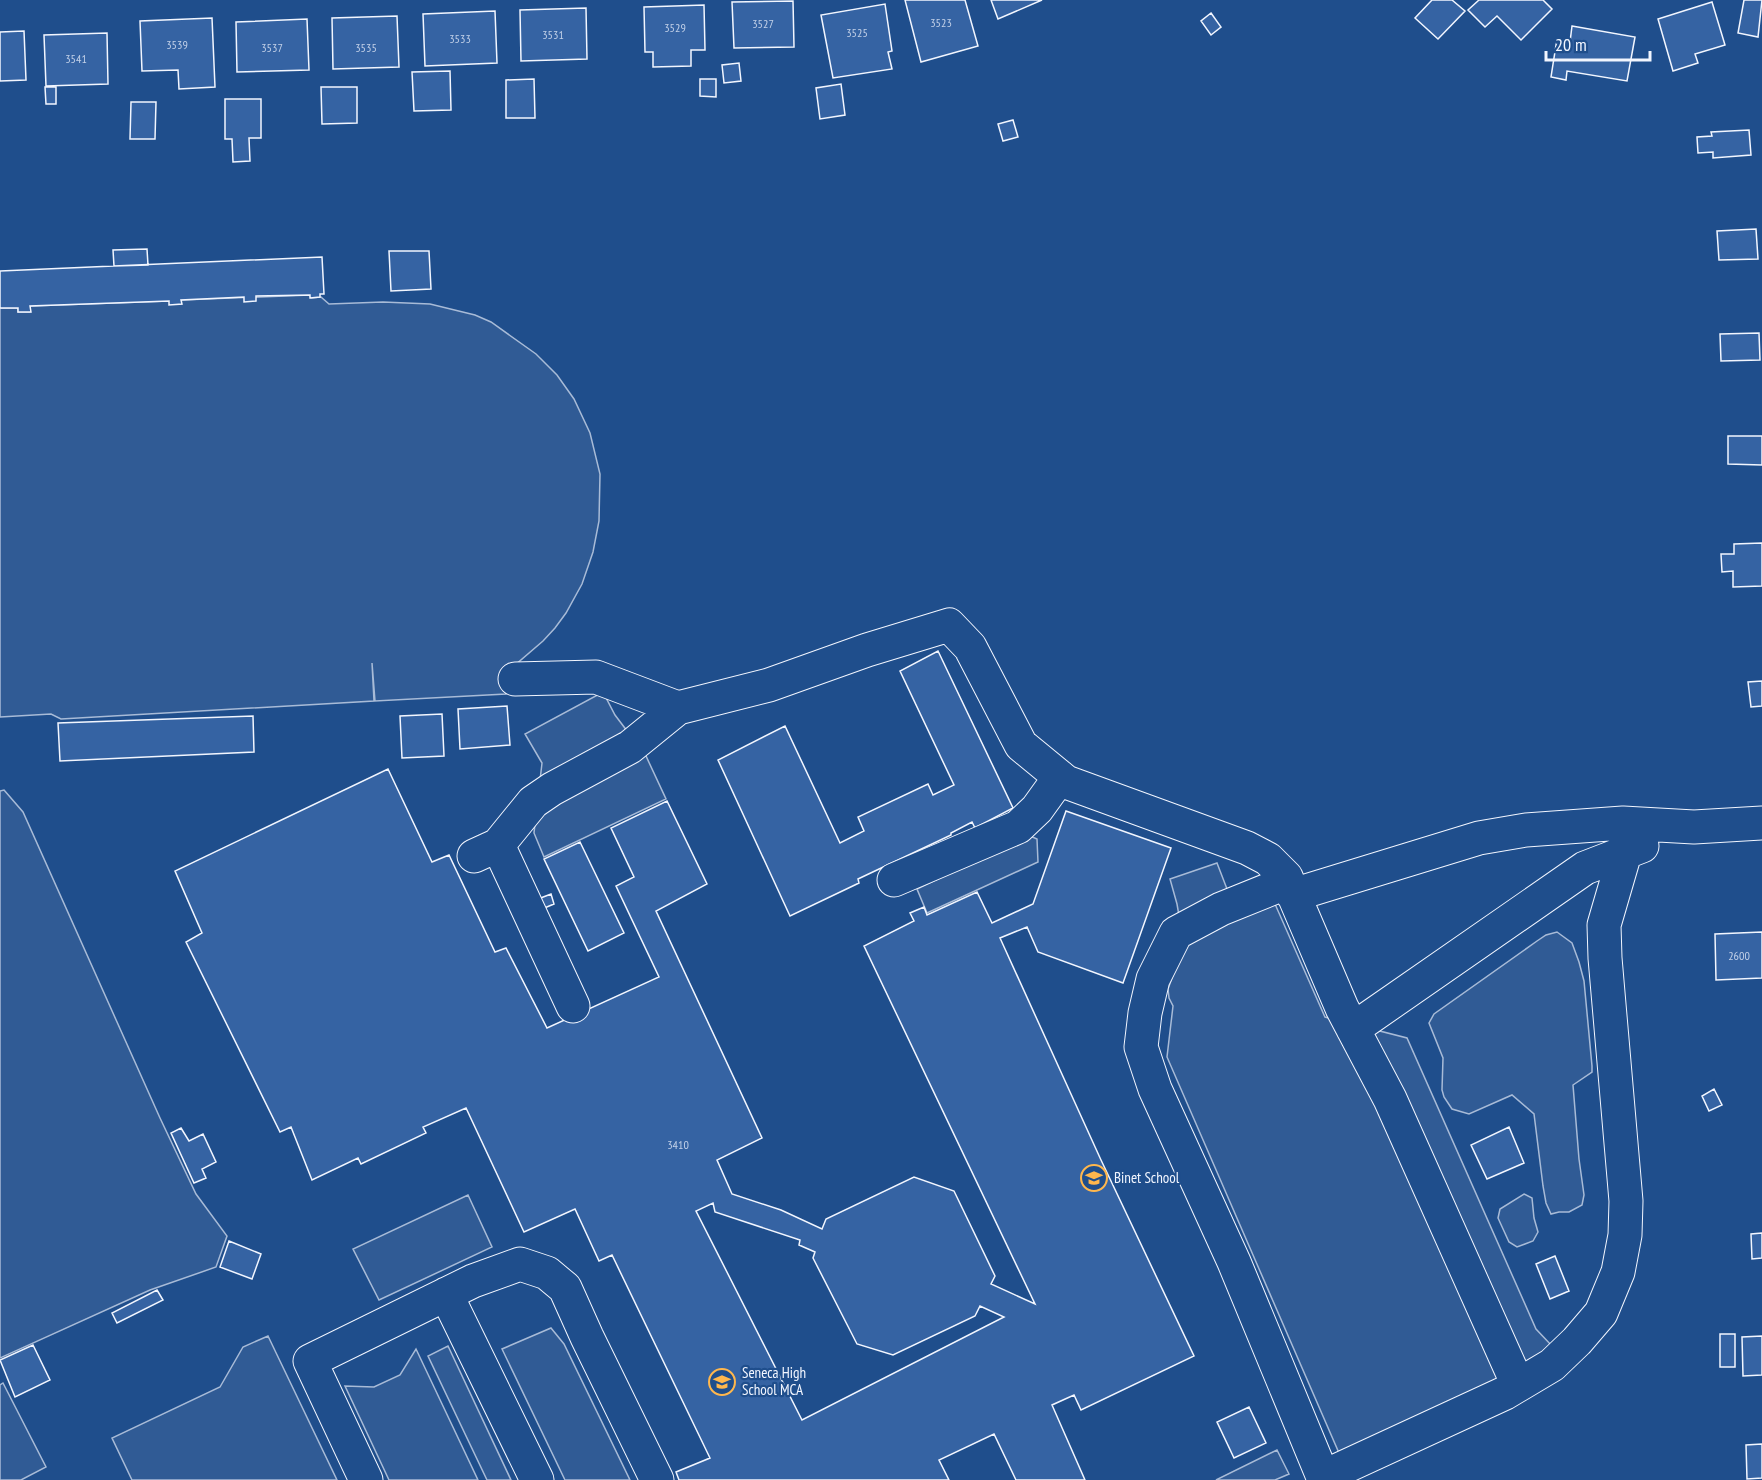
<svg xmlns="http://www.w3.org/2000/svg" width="1762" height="1480" viewBox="0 0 1762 1480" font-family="'PT Sans Narrow',sans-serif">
<rect width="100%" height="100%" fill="#1f4e8c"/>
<path fill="#305b95" stroke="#a8bbd7" stroke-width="1.5" d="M 310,295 L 311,298 L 321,297 L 329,304 L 383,302 L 430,304 L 475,315 L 491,322 L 536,354 L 557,375 L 574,399 L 590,433 L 600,474 L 599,521 L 593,552 L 582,584 L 566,613 L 555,628 L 543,641 L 514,666 L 506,694 L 375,701 L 372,663 L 374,701 L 61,719 L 51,714 L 0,717 L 0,308 L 18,308 L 18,312 L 30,312 L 30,306 L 169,301 L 181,304 L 181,300 Z
M 603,692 L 615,715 L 646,756 L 666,799 L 544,857 L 534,833 L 542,763 L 525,734 Z
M 4,790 L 23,812 L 160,1118 L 196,1194 L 227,1236 L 216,1267 L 150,1290 L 0,1358 L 0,791 Z
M 1028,835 L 1037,839 L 1038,862 L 927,913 L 917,889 Z
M 1217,863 L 1227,889 L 1275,904 L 1325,1017 L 1407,1038 L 1536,1329 L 1553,1347 L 1498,1382 L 1339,1453 L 1167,1057 L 1173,1006 L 1169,998 L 1168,989 L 1184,945 L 1177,904 L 1170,879 Z
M 1557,932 L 1572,943 L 1579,962 L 1584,981 L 1592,1066 L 1592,1072 L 1573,1085 L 1579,1159 L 1584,1195 L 1582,1205 L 1569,1212 L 1559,1212 L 1551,1214 L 1546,1203 L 1543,1186 L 1534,1114 L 1512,1095 L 1469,1114 L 1452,1109 L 1444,1097 L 1442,1090 L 1443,1058 L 1429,1023 L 1434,1014 L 1537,941 L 1546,935 Z
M 1524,1194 L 1532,1198 L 1534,1218 L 1538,1232 L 1533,1241 L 1517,1247 L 1509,1242 L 1498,1218 L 1500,1209 Z
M 468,1195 L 492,1247 L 379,1300 L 353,1249 Z
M 551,1328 L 564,1344 L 630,1480 L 565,1480 L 502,1349 Z
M 268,1336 L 337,1480 L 132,1480 L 112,1438 L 220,1387 L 243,1347 Z
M 448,1346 L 511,1480 L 487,1480 L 428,1356 Z
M 416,1349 L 478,1480 L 389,1480 L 345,1386 L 374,1387 L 400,1375 Z
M 3,1383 L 46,1467 L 21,1480 L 0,1480 L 0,1385 Z
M 1277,1450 L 1289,1474 L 1275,1480 L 1216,1480 Z"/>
<path fill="#3563a3" stroke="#f2f6ff" stroke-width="1.5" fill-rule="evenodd" d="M 905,0 L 965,0 L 978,46 L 921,62 Z
M 991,0 L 1042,0 L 998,19 Z
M 1432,0 L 1452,0 L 1465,11 L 1438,39 L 1415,18 Z
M 1479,0 L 1543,0 L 1552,9 L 1521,40 L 1497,16 L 1485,27 L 1468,10 Z
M 1744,0 L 1762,0 L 1758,37 L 1738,33 Z
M 793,1 L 794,47 L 734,48 L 732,2 Z
M 1712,2 L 1725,45 L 1695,54 L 1698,63 L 1673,71 L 1658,19 Z
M 885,4 L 892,51 L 888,52 L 892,69 L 833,78 L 821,15 Z
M 704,5 L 705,50 L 691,50 L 691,66 L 653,67 L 653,52 L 645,52 L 644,7 Z
M 586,8 L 587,59 L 521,61 L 520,10 Z
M 495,11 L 497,63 L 425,66 L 423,14 Z
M 1211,13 L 1221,27 L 1211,35 L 1201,21 Z
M 397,16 L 399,67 L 333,69 L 332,18 Z
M 212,18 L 215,87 L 179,89 L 178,70 L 142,71 L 140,21 Z
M 307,19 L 309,70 L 237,72 L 236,22 Z
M 1572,26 L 1635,37 L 1627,81 L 1567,71 L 1566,80 L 1551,77 L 1557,39 L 1570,42 Z
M 24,31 L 26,80 L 0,81 L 0,32 Z
M 107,33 L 108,84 L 46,86 L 44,35 Z
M 739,63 L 741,81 L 724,83 L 722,65 Z
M 450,71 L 451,110 L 414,111 L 412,72 Z
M 534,79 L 535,118 L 506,118 L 506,80 Z
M 700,79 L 716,79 L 716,97 L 700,96 Z
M 841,84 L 845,115 L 820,119 L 816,88 Z
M 45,87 L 56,87 L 56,104 L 46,104 Z
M 357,87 L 357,123 L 322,124 L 321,87 Z
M 225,99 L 261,99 L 261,138 L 249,138 L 250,161 L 233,162 L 232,139 L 225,139 Z
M 131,102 L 156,102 L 155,139 L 130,139 Z
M 1013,120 L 1018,137 L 1003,141 L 998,124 Z
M 1749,130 L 1751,155 L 1713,158 L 1713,152 L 1698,153 L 1697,137 L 1712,136 L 1711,132 Z
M 1756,229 L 1758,259 L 1719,260 L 1717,231 Z
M 147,249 L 148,265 L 114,266 L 113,250 Z
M 389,251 L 429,251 L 431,289 L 391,291 Z
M 322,257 L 324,294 L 320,294 L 320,297 L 310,298 L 310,295 L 256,296 L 256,301 L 244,302 L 244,297 L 181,300 L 182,304 L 169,305 L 169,301 L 30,306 L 31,312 L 18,312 L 18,308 L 0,308 L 0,271 Z
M 1759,333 L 1760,360 L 1721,361 L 1720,334 Z
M 1728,436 L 1762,436 L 1762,465 L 1728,464 Z
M 1762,543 L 1762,586 L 1733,587 L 1733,571 L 1722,572 L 1721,554 L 1734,554 L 1734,544 Z
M 938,651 L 1013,808 L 975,828 L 972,822 L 951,833 L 951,835 L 858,879 L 859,883 L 790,916 L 718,760 L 785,726 L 840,843 L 864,831 L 858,817 L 928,784 L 933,795 L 954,785 L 900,671 Z
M 1762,681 L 1762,706 L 1751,707 L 1748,682 Z
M 507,706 L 510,745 L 460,749 L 458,709 Z
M 442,714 L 444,756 L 402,758 L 400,716 Z
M 253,716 L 254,752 L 60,761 L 58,723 Z
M 388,769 L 432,862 L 449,855 L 495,952 L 506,948 L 547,1028 L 659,977 L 616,886 L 634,877 L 611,828 L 667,801 L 707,884 L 656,911 L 762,1138 L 717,1160 L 732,1194 L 781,1210 L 822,1229 L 826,1219 L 914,1177 L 954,1191 L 995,1276 L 991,1284 L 1035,1304 L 864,946 L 914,921 L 910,913 L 924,907 L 927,915 L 977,892 L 992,923 L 1033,904 L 1066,811 L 1171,848 L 1123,983 L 1038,952 L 1027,927 L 1000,938 L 1101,1160 L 1194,1356 L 1081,1410 L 1074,1395 L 1052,1405 L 1085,1480 L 1016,1480 L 994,1434 L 939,1460 L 949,1480 L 679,1480 L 676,1472 L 710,1458 L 612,1255 L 599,1261 L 575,1209 L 524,1232 L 466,1108 L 423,1127 L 426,1133 L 361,1164 L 358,1158 L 312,1180 L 291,1127 L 280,1132 L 186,942 L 202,933 L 175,871 ZM 713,1203 L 715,1212 L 800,1240 L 799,1245 L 815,1252 L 813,1258 L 857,1344 L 893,1355 L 975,1316 L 980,1306 L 1004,1317 L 802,1420 L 696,1211 Z
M 580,842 L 624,933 L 588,951 L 544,859 Z
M 551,894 L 554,904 L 542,909 L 538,899 Z
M 1762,932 L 1762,978 L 1716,980 L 1715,934 Z
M 1714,1089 L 1722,1105 L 1709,1111 L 1702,1096 Z
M 1509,1127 L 1524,1163 L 1487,1179 L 1471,1145 Z
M 181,1128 L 189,1141 L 203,1134 L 216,1162 L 202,1169 L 206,1178 L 194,1183 L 171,1133 Z
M 1762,1233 L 1762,1258 L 1752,1259 L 1751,1234 Z
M 229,1241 L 261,1254 L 252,1279 L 220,1267 Z
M 1555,1256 L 1569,1291 L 1550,1299 L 1536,1264 Z
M 157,1290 L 163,1300 L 117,1323 L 112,1313 Z
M 1720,1334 L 1735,1334 L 1735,1367 L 1720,1367 Z
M 1762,1336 L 1762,1375 L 1743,1376 L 1742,1337 Z
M 33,1345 L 50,1380 L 15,1397 L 0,1360 Z
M 1249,1407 L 1266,1443 L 1234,1458 L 1217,1422 Z
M 1762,1444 L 1762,1478 L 1747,1479 L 1746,1445 Z"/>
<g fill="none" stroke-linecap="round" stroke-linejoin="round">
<defs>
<path id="minor" d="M 515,679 L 596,677 L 678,708
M 498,845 L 573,1006
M 474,856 L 498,845 L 533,802 L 552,789 L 630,747 L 678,708 L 769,685 L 867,650 L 949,625 L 970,647 L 1021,745 L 1066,782 L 1247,848 L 1268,859 L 1286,877 L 1342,1008 L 1390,1099 L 1518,1385
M 894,880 L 1018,827 L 1037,809 L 1060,777
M 1288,882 L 1221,909 L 1176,933 L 1153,979 L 1145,1013 L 1141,1047 L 1155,1089 L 1234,1262 L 1323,1477 L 1505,1393 L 1552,1365 L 1577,1341 L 1601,1313 L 1618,1272 L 1625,1235 L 1626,1201 L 1605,958 L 1604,925 L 1625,853
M 1293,895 L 1479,838 L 1526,830 L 1623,823 L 1694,827 L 1762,823
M 1353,1029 L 1585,868 L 1642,846
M 446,1294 L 537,1480
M 366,1480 L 310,1361 L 473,1281 L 520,1264 L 547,1273 L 565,1288 L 587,1337 L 657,1480"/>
</defs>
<use href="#minor" stroke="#f2f6ff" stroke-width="35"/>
<use href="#minor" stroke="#1f4e8c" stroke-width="33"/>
</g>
<defs>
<symbol id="school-ring" viewBox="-11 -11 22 22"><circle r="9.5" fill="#1f4e8c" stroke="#ffb74d" stroke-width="1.5"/><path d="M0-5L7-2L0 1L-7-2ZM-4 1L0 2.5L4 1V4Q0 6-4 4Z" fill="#ffb74d"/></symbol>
</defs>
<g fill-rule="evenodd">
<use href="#school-ring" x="1079" y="1163" width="30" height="30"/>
<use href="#school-ring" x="707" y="1367" width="30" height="30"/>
</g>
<g text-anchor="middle" stroke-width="4.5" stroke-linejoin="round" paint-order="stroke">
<g font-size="12" fill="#c3d1e8">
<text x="941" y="27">3523</text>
<text x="763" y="28">3527</text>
<text x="675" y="32">3529</text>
<text x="857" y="37">3525</text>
<text x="553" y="39">3531</text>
<text x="460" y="43">3533</text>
<text x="177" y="49">3539</text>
<text x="272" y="52">3537</text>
<text x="366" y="52">3535</text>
<text x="76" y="63">3541</text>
<text x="1739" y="960">2600</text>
<text x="678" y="1149">3410</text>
</g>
<g font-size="15" fill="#f2f6ff" stroke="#1f4e8c" text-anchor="start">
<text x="1114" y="1183">Binet School</text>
<text x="742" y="1378">Seneca High<tspan x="742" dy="17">School MCA</tspan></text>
</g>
</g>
<path d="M1546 51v9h104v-9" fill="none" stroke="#f2f6ff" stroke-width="3"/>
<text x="1555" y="51" font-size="18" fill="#f2f6ff" stroke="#1f4e8c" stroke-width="4.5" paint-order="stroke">20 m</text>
</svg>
